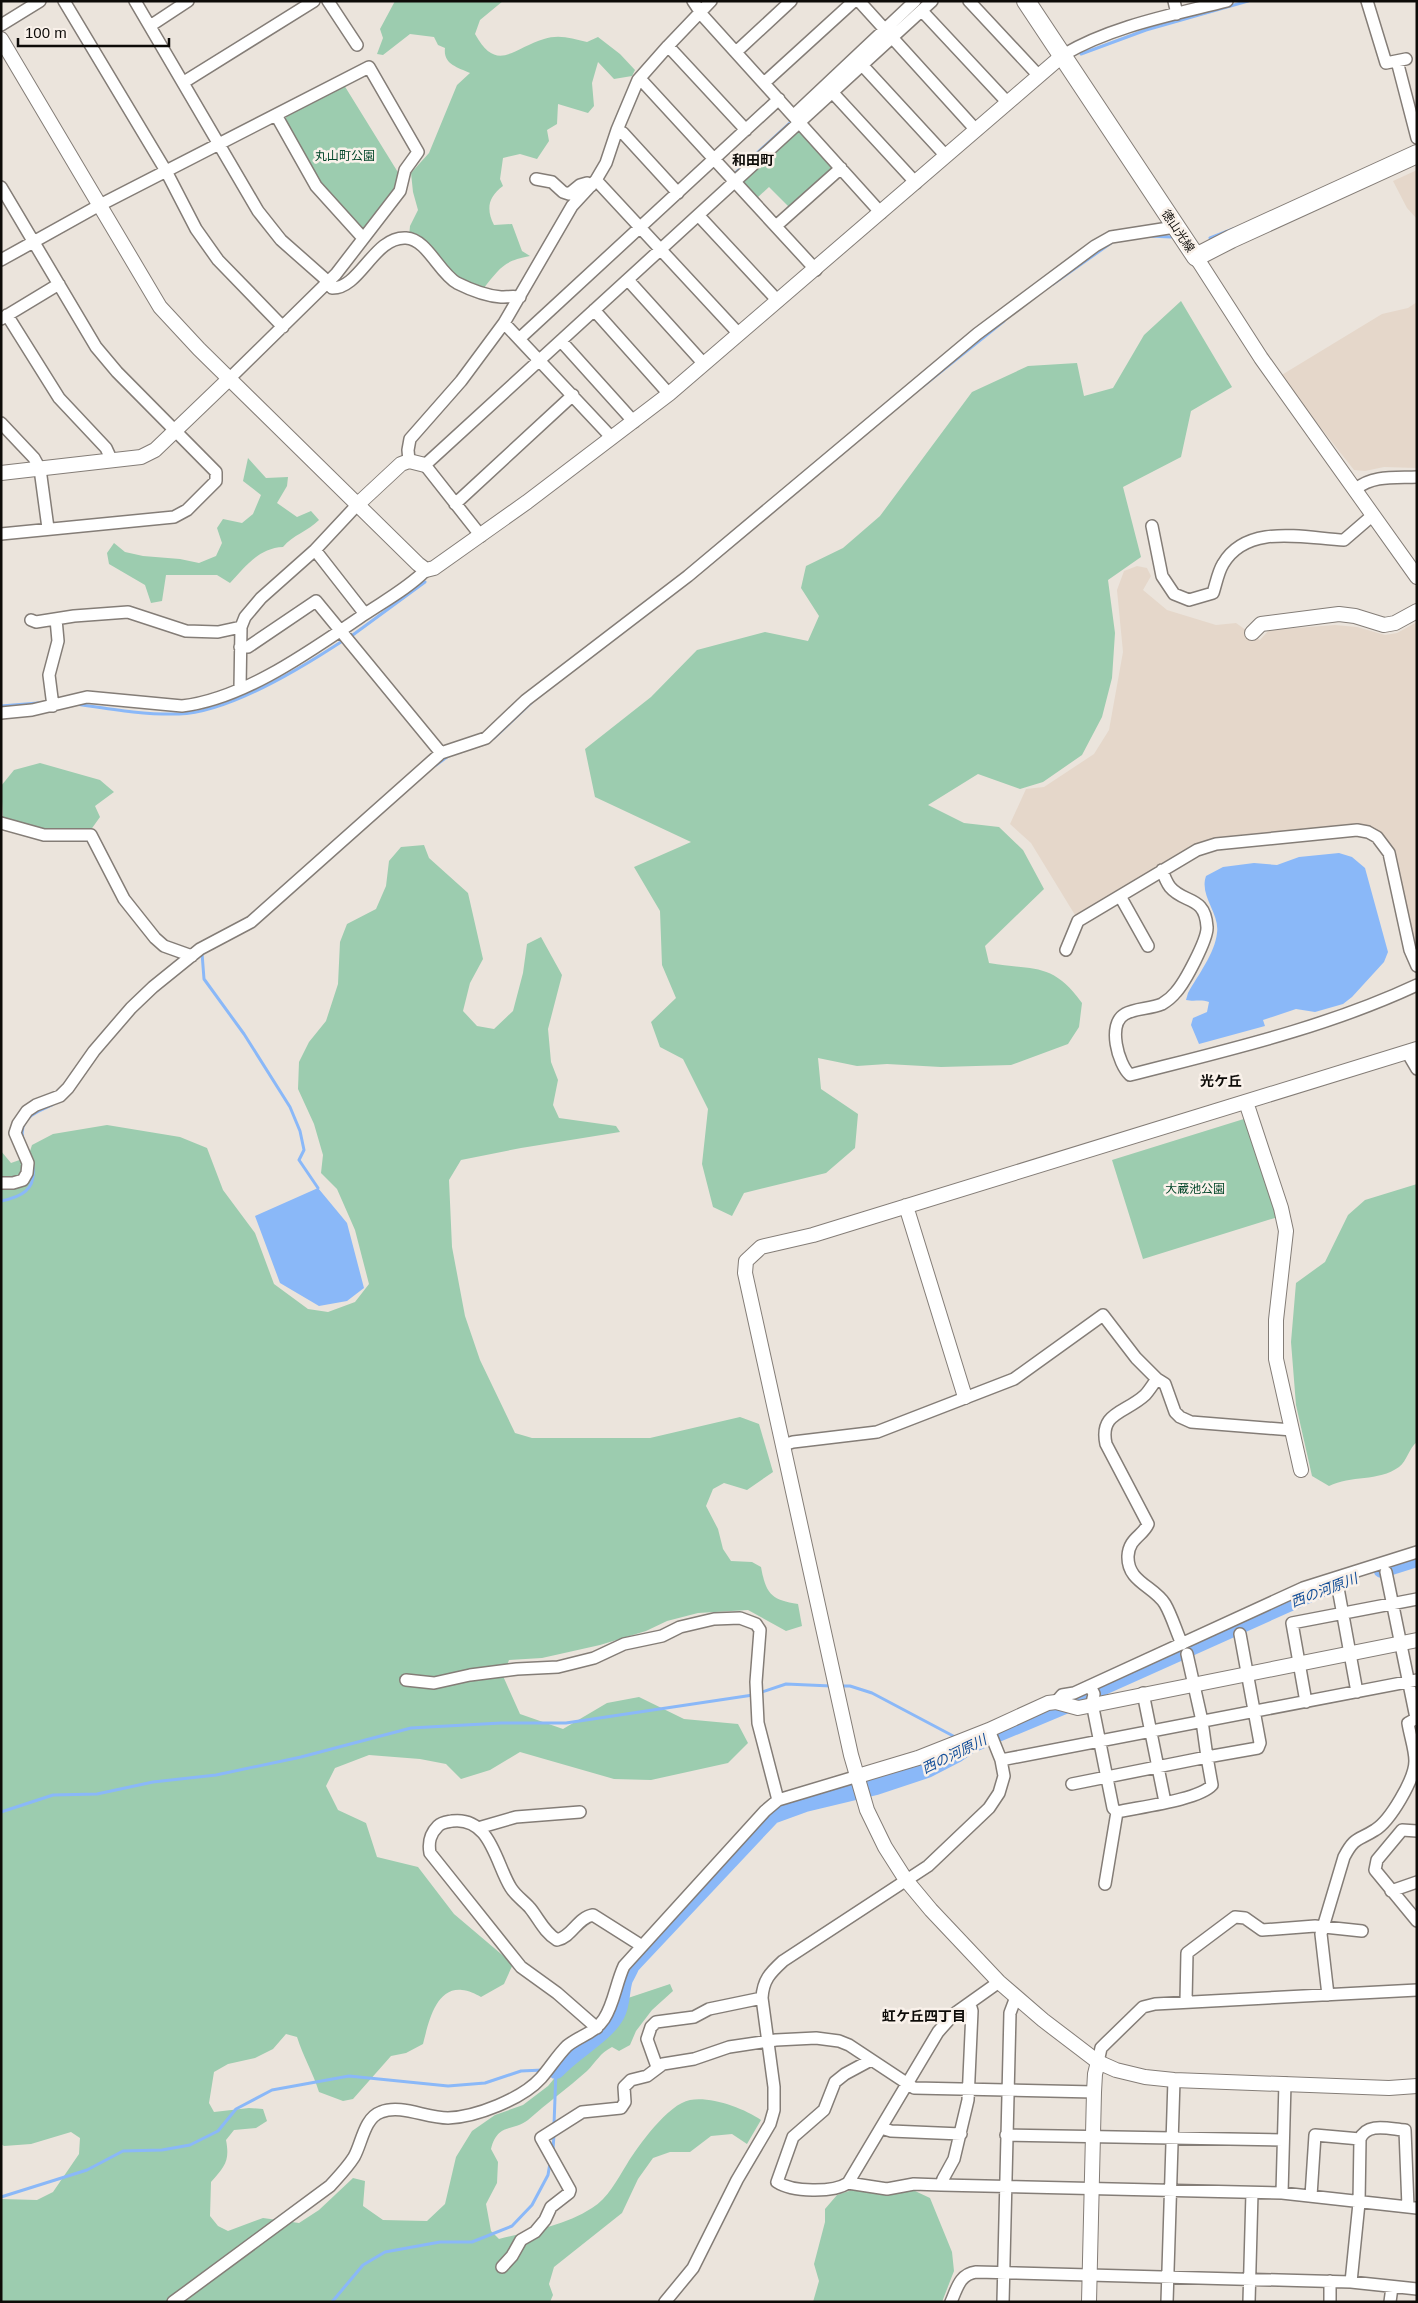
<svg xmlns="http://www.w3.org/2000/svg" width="1418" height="2303" viewBox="0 0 1418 2303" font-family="Arial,'Noto Sans JP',sans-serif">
<rect width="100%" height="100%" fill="#ebe4dc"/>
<path fill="#e5d7ca" d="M 1417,170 L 1417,219 L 1407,208 L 1393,181 Z
M 1417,302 L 1417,468 L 1384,467 L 1365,471 L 1354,470 L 1280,376 L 1382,314 L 1408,308 Z
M 1137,566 L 1147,568 L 1151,576 L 1143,590 L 1167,610 L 1216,625 L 1236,623 L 1260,640 L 1269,630 L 1335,625 L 1357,627 L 1385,635 L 1397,633 L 1417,622 L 1417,956 L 1384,838 L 1374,829 L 1355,825 L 1216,841 L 1081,916 L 1075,915 L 1031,843 L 1010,824 L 1026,789 L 1044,787 L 1094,754 L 1109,730 L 1123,652 L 1117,590 L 1124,571 Z"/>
<path fill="#9cccaf" d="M 395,1 L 503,1 L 480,20 L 475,34 C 497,74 513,48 544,39 C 558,34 572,38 587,42 L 598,37 L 620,54 L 635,70 L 632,76 L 614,79 L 598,62 L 592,83 L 594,106 L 588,113 L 558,104 L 557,124 L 547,130 L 549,141 L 537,159 L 520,154 L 503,158 L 500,179 L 503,186 C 488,197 486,209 494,225 L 512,224 L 522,251 L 530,256 C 503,261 500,268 483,289 L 467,286 L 409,236 L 410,226 L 418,210 L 413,192 L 411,173 L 429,153 L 457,85 L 470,73 C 457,67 443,64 445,48 L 438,45 L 434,37 L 410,34 L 383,55 L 377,54 L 383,38 L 380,29 Z
M 344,85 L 399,174 L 395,189 L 368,228 L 363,228 L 318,180 L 284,122 L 287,115 Z
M 800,128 L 835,168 L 790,208 L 769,187 L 757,198 L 741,184 Z
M 1181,301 L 1232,387 L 1191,411 L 1181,457 L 1123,487 L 1141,557 L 1108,580 L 1115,633 L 1112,678 L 1102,717 L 1082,755 L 1043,782 L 1020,789 L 978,774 L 928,805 L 964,823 L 999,827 L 1023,850 L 1044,889 L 985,946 L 989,963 C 1033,971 1052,961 1082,1003 L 1079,1027 L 1068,1044 L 1011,1065 L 941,1067 L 887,1064 L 857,1066 L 818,1058 L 821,1089 L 858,1114 L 855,1148 L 826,1173 L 744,1193 L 732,1216 L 713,1207 L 702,1164 L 708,1109 L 683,1059 L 660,1047 L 651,1022 L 676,998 L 662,965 L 660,911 L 634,867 L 691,842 L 595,797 L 585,749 L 651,697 L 697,650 L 765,632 L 808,641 L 819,616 L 801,588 L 806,566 L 843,548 L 880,516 L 972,392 L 1028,366 L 1077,363 L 1084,396 L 1113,388 L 1144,335 Z
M 248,458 L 266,478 L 288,477 L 287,486 L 277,503 L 297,517 L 311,511 L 319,520 C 308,531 293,535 283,547 C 259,548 246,566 230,583 L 217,575 L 166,575 L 162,601 L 151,603 L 145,585 L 109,564 L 107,553 L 114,543 L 125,552 L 143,556 L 180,559 L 199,563 L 216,556 L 222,543 L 217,528 L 223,519 L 242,523 L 253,514 L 261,495 L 243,481 Z
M 40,763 L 100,780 L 114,792 L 95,806 L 100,817 L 90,831 L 45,831 L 3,817 L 1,786 L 14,770 Z
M 424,845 L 429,858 L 468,893 L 483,959 L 470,983 L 463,1011 L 477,1026 L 494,1029 L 513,1011 L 523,973 L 527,944 L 541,937 L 562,975 L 548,1029 L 551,1062 L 558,1080 L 553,1105 L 559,1118 L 616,1126 L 620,1132 L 521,1148 L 461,1160 L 449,1180 L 452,1247 L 465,1316 L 480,1360 L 515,1433 L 532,1438 L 650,1438 L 740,1417 L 759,1424 L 773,1472 L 747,1490 L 724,1483 L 713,1489 L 706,1506 L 718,1529 L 723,1549 L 731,1561 L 752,1562 L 761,1567 C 766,1594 771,1600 798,1604 L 802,1626 L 786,1631 L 748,1610 L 698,1613 L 667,1621 L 646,1631 L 600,1645 L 542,1658 L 509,1660 L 503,1676 L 520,1714 L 563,1729 L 607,1703 L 639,1697 L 684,1719 L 738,1724 L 748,1743 L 728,1763 L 651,1780 L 614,1779 L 520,1752 L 490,1770 L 461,1779 L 446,1764 L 420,1759 L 369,1755 L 335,1768 L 326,1786 L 338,1810 L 366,1823 L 377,1857 L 418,1867 L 454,1914 L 513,1964 L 504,1984 L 481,1997 C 476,1994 468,1990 462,1990 C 435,1987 428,2025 423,2044 L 406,2053 L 391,2056 L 353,2099 L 343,2101 L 319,2092 C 313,2073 303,2056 297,2037 L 286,2034 L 273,2049 L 255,2058 L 228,2064 L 214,2072 L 209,2103 L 214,2112 L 249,2108 L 263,2109 L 267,2121 L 256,2128 L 234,2130 L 226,2140 C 230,2161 225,2166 211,2182 L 210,2216 L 218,2226 L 228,2231 L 263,2218 L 299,2223 L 319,2210 L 353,2178 L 365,2181 L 363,2206 L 383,2220 L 427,2221 L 445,2204 L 456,2157 L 472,2131 L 495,2115 L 523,2105 L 548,2086 L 577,2051 L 604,2032 L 628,1998 L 670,1984 L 673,1991 L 652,2010 L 636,2031 L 630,2045 L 619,2051 L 612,2047 C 600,2053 596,2062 587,2071 C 568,2088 547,2103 528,2120 C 513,2132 498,2122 491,2149 L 498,2162 L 497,2183 L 486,2204 L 491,2231 L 499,2239 C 530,2231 564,2226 592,2208 C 608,2198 617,2180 627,2164 C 638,2146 668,2104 690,2100 C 710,2096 744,2108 761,2120 L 747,2144 L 732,2134 L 711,2136 L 690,2152 L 670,2152 L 653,2158 L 638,2179 L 622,2213 L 554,2267 L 549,2284 L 553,2295 L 550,2302 L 1,2302 L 1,2199 L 37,2200 L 53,2192 L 79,2154 L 80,2138 L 71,2132 L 31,2144 L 4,2146 L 1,2144 L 1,1151 L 11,1163 L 28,1157 L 32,1145 L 53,1134 L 107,1125 L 180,1137 L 207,1148 L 223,1190 L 255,1233 L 274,1284 L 308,1309 L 328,1312 L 355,1302 L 369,1284 L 355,1230 L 337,1189 L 321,1173 L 323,1155 L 314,1124 L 298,1089 L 299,1062 L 309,1042 L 326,1021 L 338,984 L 340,942 L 347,924 L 376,909 L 386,886 L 389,861 L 401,847 Z
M 1247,1118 L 1278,1217 L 1143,1259 L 1112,1160 Z
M 1417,1184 L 1417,1442 C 1409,1448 1407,1461 1399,1467 C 1378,1482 1351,1475 1329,1486 L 1312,1476 L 1296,1405 L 1291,1342 L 1296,1283 L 1325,1262 L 1348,1215 L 1365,1200 Z
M 855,2189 L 885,2192 L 915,2191 L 930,2198 L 952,2252 L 954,2271 L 942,2302 L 813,2302 L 819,2281 L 814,2264 L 825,2222 L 825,2209 L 837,2195 Z"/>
<path fill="#8ab8f8" d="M 1339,853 L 1352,857 L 1365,868 L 1388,952 L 1384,962 L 1352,997 L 1343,1004 L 1315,1012 L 1296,1009 L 1263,1020 L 1265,1026 L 1199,1044 L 1191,1025 L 1193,1018 L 1207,1012 L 1209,1002 C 1200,999 1195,1002 1186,1000 L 1188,993 C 1198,975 1215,953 1217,933 C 1220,913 1199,896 1206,876 L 1223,867 L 1254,863 L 1277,865 L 1299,857 Z
M 318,1188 L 347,1223 L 364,1288 L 347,1301 L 319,1306 L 280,1283 L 255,1216 Z"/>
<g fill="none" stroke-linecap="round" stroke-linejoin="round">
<path stroke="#8ab8f8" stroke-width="3" d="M 917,6 L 922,1
M 1081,54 L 1146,30 L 1248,1
M 733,175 L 793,120
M 1149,236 L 1171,237
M 1210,238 L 1233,229
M 1053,284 L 1111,243
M 923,386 L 1004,321
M 350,637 L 425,582
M 76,704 C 110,709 145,715 179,714 C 228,713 303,667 344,640
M 1,706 L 38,703
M 494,738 L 531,703
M 436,765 L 451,754
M 202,953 L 204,979 L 244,1034 L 290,1107 L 300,1131 L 304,1150 L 299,1160 L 318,1188
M 23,1140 C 18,1117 37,1112 52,1105
M 1,1201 C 21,1197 36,1190 33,1167
M 840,1686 L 850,1686 L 872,1693 L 957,1738
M 759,1693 L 786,1684 L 831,1686
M 1,1812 L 53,1795 L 97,1794 L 153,1782 L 216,1775 L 301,1757 L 411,1728 L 501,1723 L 566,1723 L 753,1695
M 552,2070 L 556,2070 L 554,2125
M 553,2150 L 554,2134
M 1,2197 L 87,2170 L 123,2151 L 162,2150 L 190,2145 L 218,2131 L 236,2109 L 272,2090 L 349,2076 L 448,2086 L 485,2083 L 521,2071 L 543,2070
M 332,2302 L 363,2265 L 385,2252 L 440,2242 L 472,2242 L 512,2226 L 532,2205 L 548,2175 L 550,2163"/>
<path stroke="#8ab8f8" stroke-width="18" d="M 1382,1569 L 1417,1558
M 556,2070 C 574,2050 605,2035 616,2014 C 622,2003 620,1991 624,1979 C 626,1975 629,1970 631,1965 L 772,1815 L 805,1803 L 876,1786 L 927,1769 L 956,1754 L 969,1745 L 1077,1700 L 1101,1687 L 1324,1587 L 1343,1580"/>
<defs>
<path id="minor" d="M 64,1 L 166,171 L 196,229 L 218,260 L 283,327
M 135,1 L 258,211 L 281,240 L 324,278 L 332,288 C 360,289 374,236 406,238 C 427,239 439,273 457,283 C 469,289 487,296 501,297 C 507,297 513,296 520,297
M 328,1 L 357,45
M 693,1 L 703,16 L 881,213
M 859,1 L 976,130
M 969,1 L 1039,76
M 1174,1 L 1177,14
M 1367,1 L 1386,63 L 1406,59
M 922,11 L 1008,103
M 1,25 L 40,1
M 150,26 L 188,1
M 668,46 L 746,130
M 736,52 L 791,1
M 1063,55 C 1112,26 1172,15 1227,1
M 1397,61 L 1417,138
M 863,66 L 946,156
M 638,80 L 644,83 L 816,270
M 184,82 L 314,1
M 764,83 L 854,1
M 833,93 L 916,183
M 276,115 L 316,186 L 363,238
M 794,115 L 915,1
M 617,130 L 623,133 L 678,193
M 536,179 L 552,182 L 563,192 L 569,194 L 580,185 L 587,183 L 591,186
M 596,180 L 739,334
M 1,187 L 96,347 L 117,372 L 216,472 L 216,481 L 187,510 L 174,517 L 1,534
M 699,216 L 778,301
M 776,226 L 841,168
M 1,260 L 98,206 L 369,67 L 418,152 L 405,170 L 400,191 L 336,274 L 230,378
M 628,280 L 704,364
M 594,310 L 669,394
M 7,315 L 59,398 L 106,448 L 112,461
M 1,319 L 59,284
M 504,323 L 612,438
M 519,339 L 779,99
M 561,341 L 634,422
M 1,423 L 34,458 L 40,469 L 48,528
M 409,461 L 408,450 L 410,439 L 461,381 L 504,323 L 572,206 L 596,180 L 606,163 L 617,130 L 638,80 L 668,46 L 711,1
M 1356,489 C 1373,475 1395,478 1417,477
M 455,504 L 573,395
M 1152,526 L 1162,576 L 1174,594 L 1189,600 L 1213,593 C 1216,584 1218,572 1223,564 C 1247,523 1304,538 1344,540 L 1373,515
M 481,536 L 425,465 L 932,1
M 315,550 L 365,614
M 31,620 L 36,622 L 74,616 L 128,612 L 186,631 L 218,632 L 241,627
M 240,647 L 248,647 L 316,601 L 441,753
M 240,688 L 241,627 L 245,617 L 261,598 L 315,550 L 358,504
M 53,706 L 49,675 L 58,641 L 56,619
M 1,713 L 32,710 L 87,697 L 182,706 C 245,699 313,649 365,614 C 386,600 408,588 426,570
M 1,823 L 44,835 L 91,835 L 124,899 L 155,938 L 164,946 L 192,956
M 1162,870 C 1164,876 1167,883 1170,887 C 1184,904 1205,895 1207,927 C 1208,939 1185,982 1176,992 C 1172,997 1167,1001 1162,1004 C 1150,1009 1135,1008 1125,1014 C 1107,1024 1118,1064 1130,1075 C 1227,1050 1325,1028 1417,985
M 1120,896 L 1148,946
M 1066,950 L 1078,921 L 1197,850 L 1216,844 L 1357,830 L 1368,832 L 1377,837 L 1389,853 L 1410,950 L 1417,966
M 1407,1052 L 1417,1069
M 1,1183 L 13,1183 L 23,1180 L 27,1173 L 28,1163 L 15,1133 L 18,1124 L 27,1111 L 36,1105 L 60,1096 L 68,1088 L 94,1051 L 131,1008 L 153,987 L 200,949 L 251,922 L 441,753 L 486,738 L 526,700 L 688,576 L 977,334 L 1040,287 L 1095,246 L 1111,237 L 1175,227
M 1157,1379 C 1153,1384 1149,1391 1145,1395 C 1126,1413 1099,1412 1106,1444 L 1148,1524 C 1143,1536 1129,1538 1128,1556 C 1127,1582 1154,1586 1165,1604 C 1172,1616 1176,1631 1182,1644
M 783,1445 L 793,1442 L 877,1432 L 1014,1379 L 1103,1315 L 1136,1358 L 1157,1379 L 1165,1384 L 1175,1412 L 1180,1417 L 1191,1422 L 1292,1430
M 1386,1572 L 1416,1718
M 1338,1588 L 1357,1692
M 1187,1654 L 1202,1721 L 1207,1757 L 1258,1748 L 1260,1743 L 1240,1634
M 406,1680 L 434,1683 L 470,1675 L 517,1669 L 558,1667 L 594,1658 L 624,1644 L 662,1636 L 680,1627 L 714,1619 L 740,1618 L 756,1624 L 760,1630 L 756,1682 L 758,1723 L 778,1800
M 1090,1686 L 1094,1694 L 1092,1703 L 1113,1808 L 1117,1812 L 1105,1884
M 1143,1693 L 1165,1802
M 1056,1702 L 1062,1695 L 1074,1693 L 1303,1588 L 1417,1552
M 1306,1702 L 1292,1623 L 1417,1599
M 1001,1760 L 1417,1680
M 1072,1784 L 1207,1757 L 1212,1785 C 1199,1800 1139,1807 1117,1812
M 478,1828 L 516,1817 L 580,1812
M 1417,1831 L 1402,1830 L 1377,1860 L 1375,1870 L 1417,1921
M 1391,1891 L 1417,1882
M 1328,1995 L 1321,1934 L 1344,1857 C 1355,1836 1358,1841 1375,1830 C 1390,1821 1415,1779 1415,1761 C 1415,1749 1410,1736 1408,1723 L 1417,1718
M 1186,2001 L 1187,1953 L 1235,1917 L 1245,1918 L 1262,1930 L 1315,1926 L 1362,1931
M 970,2004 L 972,2011 L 968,2100 L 954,2159 L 943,2179 L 941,2185 L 1282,2193 L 1417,2208
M 597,2028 L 557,1993 L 521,1967 L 430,1853 C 428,1842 430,1834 438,1826 C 442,1822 447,1822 452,1821 C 491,1816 496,1865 511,1888 C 516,1896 524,1901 530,1908 C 539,1919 544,1932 557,1940 C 572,1937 577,1918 593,1915 L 642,1946
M 871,2060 L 845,2074 L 835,2082 L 824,2110 L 793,2137 L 777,2182 C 792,2192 833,2193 848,2183 L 938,2032 L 954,2014 L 999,1982
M 1098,2062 L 1101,2048 L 1106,2043 L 1143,2007 L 1155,2004 L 1417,1990
M 657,2067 L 647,2039 L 651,2027 L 656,2022 L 694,2017 L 709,2009 L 762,1998
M 881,2128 L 891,2131 L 961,2134
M 1006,2135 L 1283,2140
M 848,2183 L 887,2189 L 914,2184 L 941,2185
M 1282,2193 L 1285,2083
M 1311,2196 L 1315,2135 L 1360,2139
M 502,2267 L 512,2256 L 521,2240 L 535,2232 L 545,2220 L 551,2207 L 569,2193 L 570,2190 L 541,2138 L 582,2112 L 621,2108 L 625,2102 L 624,2087 L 631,2080 L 647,2076 L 663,2064 L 694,2059 L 729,2047 L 776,2040 L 816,2038 L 839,2041 L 849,2045 L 914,2088 L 1094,2092
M 1351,2282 L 1359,2203 L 1360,2139 C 1367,2122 1389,2129 1405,2130 L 1408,2207
M 173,2302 L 330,2186 C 339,2176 347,2168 354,2157 C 362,2143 364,2118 381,2112 C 401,2104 426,2118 448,2118 C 476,2117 522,2099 541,2078 C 550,2068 557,2056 567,2046 C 579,2036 595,2033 604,2019 C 614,2004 616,1983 624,1966 L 765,1811 L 778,1800 L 858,1776
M 665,2302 L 693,2268 L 737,2180 L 770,2124 L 774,2110 L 774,2087 L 762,1998 C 763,1980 770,1973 783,1961 L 928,1866 L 989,1808 L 999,1793 L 1004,1776 L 1001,1760 L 989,1730
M 951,2302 C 957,2288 960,2274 976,2272 L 1351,2282 L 1417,2289
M 1003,2302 L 1010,2013 L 1016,1997
M 1167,2302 L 1174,2080
M 1249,2302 L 1252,2193
M 1330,2302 L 1330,2281
M 1390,2302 L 1392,2287"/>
<path id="tertiary" d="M 1,39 L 160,307 L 199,349 L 418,564 L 426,570 L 434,568 L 527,502 L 669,394 L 1063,55
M 1196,257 L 1261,358 L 1417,577
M 1,473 L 141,457 L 155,450 L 230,378
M 358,504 L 401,464 L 409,461 L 425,465
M 1252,633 L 1261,624 L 1339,614 L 1355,616 L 1384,625 L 1395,623 L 1417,611
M 1417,1049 L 813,1235 L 761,1247 L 746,1261 L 745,1273 L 851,1755 L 867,1810 L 885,1847 L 906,1880 L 931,1910 L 999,1982 L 1043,2020 L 1098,2062 L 1116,2070 L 1145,2077 L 1174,2080 L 1389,2088 L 1417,2086
M 1246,1102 L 1281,1208 L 1286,1231 L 1276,1320 L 1276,1359 L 1301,1470
M 906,1206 L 965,1397
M 858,1776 L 918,1758 L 989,1730 L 1048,1703 L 1056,1702 L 1078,1708 L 1417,1640
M 1089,2302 L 1094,2092 L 1095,2074 L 1098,2062"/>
<path id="primary" d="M 1026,1 L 1196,257 L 1231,239 L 1417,154"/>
</defs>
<use href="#minor" stroke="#847d77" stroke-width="14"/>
<use href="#tertiary" stroke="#847d77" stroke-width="16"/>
<use href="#primary" stroke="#847d77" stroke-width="20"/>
<use href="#minor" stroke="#fff" stroke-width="11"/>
<use href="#tertiary" stroke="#fff" stroke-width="14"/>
<use href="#primary" stroke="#fff" stroke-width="18"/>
</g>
<g text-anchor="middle" stroke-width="5" stroke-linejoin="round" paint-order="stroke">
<g font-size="12" fill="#024629" stroke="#f9f1ea">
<text x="345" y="160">丸山町公園</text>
<text x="1195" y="1193">大蔵池公園</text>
</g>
<g font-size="12" fill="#0d0b08" stroke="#f9f1ea">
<text transform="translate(1178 231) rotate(56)" y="4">徳山光線</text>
</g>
<g font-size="14" font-weight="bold" fill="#0d0b08" stroke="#f9f1ea">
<text x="753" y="165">和田町</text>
<text x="1221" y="1086">光ケ丘</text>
<text x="924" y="2021">虹ケ丘四丁目</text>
</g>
<g font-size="14" font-style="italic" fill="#144f99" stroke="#f9f1ea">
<text transform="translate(1324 1590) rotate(-21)" y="5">西の河原川</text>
<text transform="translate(954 1754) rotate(-26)" y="5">西の河原川</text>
</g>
</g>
<rect width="1418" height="2303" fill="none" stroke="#0d0b08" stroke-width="5"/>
<path d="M18 38v8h151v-8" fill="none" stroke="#0d0b08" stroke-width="2.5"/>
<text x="25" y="38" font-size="15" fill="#0d0b08" stroke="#f9f1ea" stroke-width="4" paint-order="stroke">100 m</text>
</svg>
